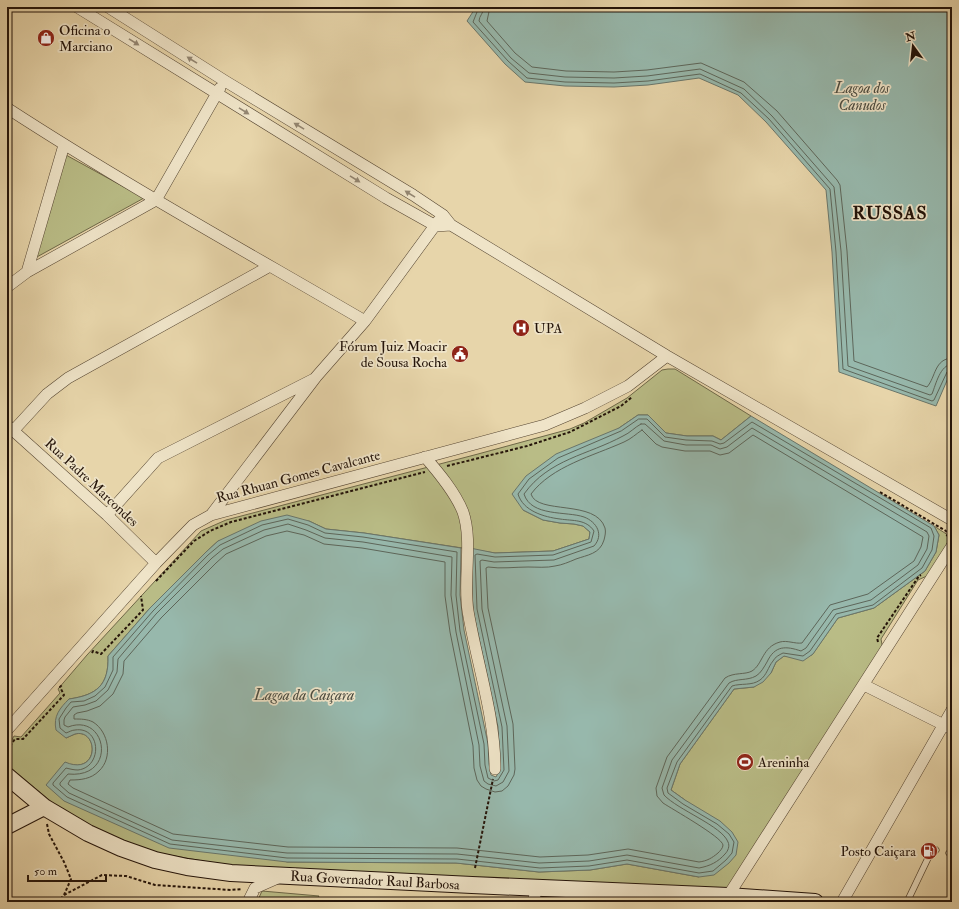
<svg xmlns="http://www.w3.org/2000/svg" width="959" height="909" viewBox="0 0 959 909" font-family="'IM FELL Double Pica',serif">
<rect width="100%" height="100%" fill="#e7d5aa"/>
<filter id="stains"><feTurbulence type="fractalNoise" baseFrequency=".005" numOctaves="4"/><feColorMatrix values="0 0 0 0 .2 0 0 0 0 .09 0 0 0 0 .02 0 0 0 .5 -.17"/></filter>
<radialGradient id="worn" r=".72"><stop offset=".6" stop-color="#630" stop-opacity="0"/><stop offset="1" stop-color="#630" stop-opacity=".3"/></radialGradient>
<path fill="#b9bc86" stroke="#6e6848" d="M 66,155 L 144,198 L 35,258 Z
M 668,369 L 675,369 L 751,416 L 721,440 L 713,436 L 687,436 L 666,433 L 648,415 L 638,415 L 619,428 L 523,510 L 543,520 L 560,523 L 574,524 L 583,526 L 590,532 L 589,539 L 553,551 L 495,553 L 364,533 L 326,529 L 309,521 L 218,541 L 206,552 L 150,608 L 108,656 C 109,685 97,695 69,699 L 66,738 C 69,737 72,735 75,734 C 99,728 100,776 65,763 L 287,862 L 456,863 L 539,872 L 590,870 L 627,864 L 699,877 L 685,800 L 671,790 L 680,764 L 734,689 L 754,687 L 771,673 L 776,662 L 784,656 L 792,657 L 812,655 L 838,618 L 874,608 L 925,571 L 936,552 L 939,535 L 934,526 L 951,537 L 929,575 L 918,580 L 881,639 L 883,650 L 726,890 L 253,870 L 147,851 L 95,828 L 54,804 L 11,768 C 2,757 8,747 14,736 L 21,737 L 60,693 L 58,689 L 87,655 L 201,531 L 226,520 L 478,454 L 570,429 L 584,423 L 627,398 L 662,370 Z
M 262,891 L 319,896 L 316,902 L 257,902 Z
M 546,895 L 683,902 L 544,902 Z"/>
<path fill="#97b8ac" stroke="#69766b" d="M 476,7 L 952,7 L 952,369 L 936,406 L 839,372 L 832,252 L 826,190 L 766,122 L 738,95 L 699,78 L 648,85 L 614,87 L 565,86 L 525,82 L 505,64 L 467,21 Z
M 638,415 L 648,415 L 666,433 L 687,436 L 713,436 L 721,440 L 751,416 L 934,526 L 939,535 L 936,552 L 925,571 L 874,608 L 838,618 L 813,654 L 803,661 L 784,656 L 776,662 L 771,673 L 763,682 L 754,687 L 734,689 L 680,764 L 671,790 L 685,800 L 720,821 L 732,832 L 738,842 L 736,855 L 729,863 L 714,875 L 699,877 L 627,864 L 590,870 L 539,872 L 456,863 L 287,862 L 169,848 L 64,801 L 46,785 L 65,762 C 100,777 99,728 75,734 C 72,735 69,737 66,738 L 56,730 C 53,716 60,708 69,699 C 97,695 109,685 108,656 L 150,608 L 206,552 L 218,541 L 261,521 L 287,515 L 309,521 L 326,529 L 364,533 L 461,548 L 460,595 L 464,630 L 488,744 L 489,764 L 491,775 L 496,777 L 500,769 L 498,727 L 473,610 L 470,548 L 495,553 L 553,551 L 589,539 L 590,532 L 583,526 L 574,524 L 560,523 L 543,520 L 523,510 L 512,494 L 526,476 L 556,454 L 619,428 Z"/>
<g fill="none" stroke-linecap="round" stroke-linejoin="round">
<path stroke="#5d665a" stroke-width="1" d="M 479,7 L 473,22 L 508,61 L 527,78 L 565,82 L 614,83 L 648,81 L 700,74 L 741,93 L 769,119 L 830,189 L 836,252 L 843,369 L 932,401 L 934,400 L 947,372 L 952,369
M 484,7 C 484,13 479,16 479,21 L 511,58 L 529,73 L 565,77 L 614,78 L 647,76 L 700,69 L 744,89 L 772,116 L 834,187 L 841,251 L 848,366 L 930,395 L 932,394 C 936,384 940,365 952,364
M 490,7 L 487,21 L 515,53 L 532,67 L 566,71 L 614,72 L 647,70 L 701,63 L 744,82 L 777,111 L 837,180 L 840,185 L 847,251 L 854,361 L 927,387 C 936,377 934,359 952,358
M 639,419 L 647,419 L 665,437 L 686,440 L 712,441 L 720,444 L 724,443 L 752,422 L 931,528 L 934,536 L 932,550 L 922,568 L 873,605 L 836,614 L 810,651 L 803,656 L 783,653 C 779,655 775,657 773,661 C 768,667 767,675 760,680 C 752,686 741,683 732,686 L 677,762 L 667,788 L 668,793 L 683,804 L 717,824 L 729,834 L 734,842 L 732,853 L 726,860 L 713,871 L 699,873 L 627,860 L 589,866 L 540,868 L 457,859 L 287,858 L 170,844 L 67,797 L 53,785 L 53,783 L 66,768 C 70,769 74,770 78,770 C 103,767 101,726 75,730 C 72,730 69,732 66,733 L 60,728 L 59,719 L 66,708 L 71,702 L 84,701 L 95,696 L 105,687 L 113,670 L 113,657 L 153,611 L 208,555 L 220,545 L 262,525 L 288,519 L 308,525 L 325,533 L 363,537 L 457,552 L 456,595 L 460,631 L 484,744 L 485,765 L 488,778 L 494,781 L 498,780 L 504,770 L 502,727 L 477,609 L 475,555 L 477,554 L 495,557 L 553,555 L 591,542 L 594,531 C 586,519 573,521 560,519 C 544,517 523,511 518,494 L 529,479 L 558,458 L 621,431 Z
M 641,424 L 645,424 L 664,441 L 686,445 L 711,445 L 720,449 L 727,447 L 752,428 L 927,532 L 929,536 L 927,549 L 918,565 L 871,600 L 833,610 L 806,648 L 801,651 C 786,646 775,645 767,662 C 764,667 761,673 756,676 C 747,681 737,678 729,683 L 672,760 L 662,788 L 664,795 C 678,810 722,826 728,842 C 730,846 728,851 725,854 C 718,862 710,866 699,868 L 627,855 L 589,861 L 539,863 L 457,854 L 287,853 L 172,840 L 69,793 L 60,785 L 60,783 L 68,774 C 118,779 107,712 68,727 L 64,725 L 64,720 L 65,717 L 73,707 L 85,705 L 96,701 L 108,690 L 117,672 L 118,659 L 156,614 L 212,558 L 223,549 L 264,530 L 288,524 L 306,530 L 325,538 L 363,542 L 452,557 L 451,595 L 456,632 L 479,745 L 480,766 L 484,781 L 488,784 L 496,786 L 503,782 L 509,771 L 507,726 L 482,609 L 480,561 L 482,560 L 494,562 L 554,560 L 594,546 C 604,535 597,522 584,517 C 567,511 531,517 524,494 C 549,459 588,455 623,436 C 630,433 635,427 641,424 Z
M 642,430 L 656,444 L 662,447 L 685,451 L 710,451 L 720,455 L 729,453 L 753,435 L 923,537 L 921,547 L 914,561 L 868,594 L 830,605 L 802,643 C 795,644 787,640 780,642 C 762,647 763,664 752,671 C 745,675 734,672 725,678 L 667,757 L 656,788 L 657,796 L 663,803 C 672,809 722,837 723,845 C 723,848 720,851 718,853 C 712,858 707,861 699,862 L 628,849 L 588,855 L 540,857 L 457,848 L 288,847 L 173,834 L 73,788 L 68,784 L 70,780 C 81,780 91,779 99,771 C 113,758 109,732 93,722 C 87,719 81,719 74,719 L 74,715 L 77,713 L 87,711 L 100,706 L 113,694 L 123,674 L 124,661 L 161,618 L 216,563 L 226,554 L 266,536 L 287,531 L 304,535 L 324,544 L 362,548 L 445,562 L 445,596 L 450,632 L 473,746 L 474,768 L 477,780 L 481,786 L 486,789 L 495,792 L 502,791 L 508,786 L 514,775 L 515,769 L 513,724 L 488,608 L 486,568 L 488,567 C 501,569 515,567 528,567 C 537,567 547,568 555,566 C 562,565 569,562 576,559 C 587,555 600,554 604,540 C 605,536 606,532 605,528 C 596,499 537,515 531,494 C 552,466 593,456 624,442 C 631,439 636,434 642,430 Z"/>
<defs>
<path id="lane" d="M 949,853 L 952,856
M 907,902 L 930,854 L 936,850"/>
<path id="street" d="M 77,7 L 386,198 L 436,226 L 451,225
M 108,7 L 225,81 L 413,195 L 443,215 L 451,225 L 667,356 L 952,520
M 7,108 C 124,184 245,251 365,321
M 27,272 L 64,145
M 7,287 L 27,272 L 156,200 L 220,88
M 7,425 L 107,515 L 156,563
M 13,431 L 47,394 L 68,378 L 270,266
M 425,457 C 439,473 455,492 463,512 C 473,541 463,580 468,611 C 477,664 495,716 495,769
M 107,515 L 158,458 L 314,379
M 211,515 L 316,377 L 365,321 L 439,220
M 864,685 L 952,729
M 7,730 L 156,563 L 193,525 L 211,515 L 545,425 L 585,408 L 628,386 L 667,356
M 728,896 L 952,546
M 248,902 L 255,888 L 280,877
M 533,902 L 537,888
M 842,902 L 952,710"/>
<path id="secondary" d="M 7,776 L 44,807 L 88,833 L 121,848 L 155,860 L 187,867 L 231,873 L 472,885 L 728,896 L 815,902
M 7,826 L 44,807"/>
</defs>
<use href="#lane" stroke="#544431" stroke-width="7"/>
<use href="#street" stroke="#544431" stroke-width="12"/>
<use href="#secondary" stroke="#231309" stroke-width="18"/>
<path stroke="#231309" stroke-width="2" stroke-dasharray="3 2" stroke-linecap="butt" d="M 447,466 L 527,446 L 570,432 L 621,406 L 632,397
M 880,492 L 946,531 L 948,534 L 946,537
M 156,581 L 194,541 L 210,531 L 231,522 L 425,472
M 878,642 L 877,638 L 919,576 L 921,575
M 92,653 L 93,651 L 101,654 L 143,610 L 141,596
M 7,750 L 15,739 L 23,739 L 64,695 L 60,687 L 62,685
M 47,824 L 49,834 L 64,862 L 71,879 L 64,895 L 58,902
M 475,868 L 493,779
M 64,895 L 102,875 L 126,876 L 155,885 L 231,890 L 242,889"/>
<use href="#lane" stroke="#efe4c8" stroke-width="5.5"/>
<use href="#street" stroke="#efe4c8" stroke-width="11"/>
<use href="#secondary" stroke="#efe4c8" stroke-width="16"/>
</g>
<defs><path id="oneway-solid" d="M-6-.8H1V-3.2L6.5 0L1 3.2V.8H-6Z"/></defs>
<g fill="#938672">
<use href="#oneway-solid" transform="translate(134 42) rotate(32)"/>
<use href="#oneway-solid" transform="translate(192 60) rotate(-148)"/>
<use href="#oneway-solid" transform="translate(244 111) rotate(32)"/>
<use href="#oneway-solid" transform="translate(299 126) rotate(-149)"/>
<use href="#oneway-solid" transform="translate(355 179) rotate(32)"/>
<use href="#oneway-solid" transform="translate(410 194) rotate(-148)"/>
</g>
<defs>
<symbol id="shop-disc" viewBox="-11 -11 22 22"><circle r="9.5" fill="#8f2418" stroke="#efe4c8"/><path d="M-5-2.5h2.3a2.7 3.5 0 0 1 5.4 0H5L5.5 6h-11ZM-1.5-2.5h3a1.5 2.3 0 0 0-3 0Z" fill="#fff"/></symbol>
<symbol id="hospital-disc" viewBox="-11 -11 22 22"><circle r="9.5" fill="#8f2418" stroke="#efe4c8"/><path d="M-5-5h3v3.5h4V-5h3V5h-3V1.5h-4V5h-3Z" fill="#fff"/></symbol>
<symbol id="civic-disc" viewBox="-11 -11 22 22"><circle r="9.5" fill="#8f2418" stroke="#efe4c8"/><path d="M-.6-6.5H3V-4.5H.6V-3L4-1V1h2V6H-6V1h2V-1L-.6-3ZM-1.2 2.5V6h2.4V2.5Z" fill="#fff"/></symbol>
<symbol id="stadium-disc" viewBox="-11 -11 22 22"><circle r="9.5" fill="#8f2418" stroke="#efe4c8"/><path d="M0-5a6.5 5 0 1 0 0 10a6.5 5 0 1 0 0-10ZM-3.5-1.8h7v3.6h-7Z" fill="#fff"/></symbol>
<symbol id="fuel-disc" viewBox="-11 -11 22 22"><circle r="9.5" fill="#8f2418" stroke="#efe4c8"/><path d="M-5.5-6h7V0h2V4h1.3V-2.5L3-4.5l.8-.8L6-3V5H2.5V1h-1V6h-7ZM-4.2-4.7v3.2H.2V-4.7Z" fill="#fff"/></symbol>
</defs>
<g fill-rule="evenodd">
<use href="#shop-disc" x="36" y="28" width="20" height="20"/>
<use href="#hospital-disc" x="511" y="318" width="20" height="20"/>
<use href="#civic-disc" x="450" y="344" width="20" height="20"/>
<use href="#stadium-disc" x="735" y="752" width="20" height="20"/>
<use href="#fuel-disc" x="919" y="841" width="20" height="20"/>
</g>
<g text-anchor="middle" stroke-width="3.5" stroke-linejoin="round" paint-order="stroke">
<g font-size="14" fill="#231309" stroke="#efe4c8" text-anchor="start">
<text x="59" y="35">Oficina o<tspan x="59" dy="16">Marciano</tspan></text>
<text x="534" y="333">UPA</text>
<text x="447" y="351" text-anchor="end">Fórum Juiz Moacir<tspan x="447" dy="16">de Sousa Rocha</tspan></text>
<text x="758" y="767">Areninha</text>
<text x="916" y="856" text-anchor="end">Posto Caiçara</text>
</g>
<g font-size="14" fill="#231309" stroke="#efe4c8">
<text transform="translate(298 476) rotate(-15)" y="5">Rua Rhuan Gomes Cavalcante</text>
<text transform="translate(92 482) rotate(43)" y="5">Rua Padre Marcondes</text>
<text transform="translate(375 880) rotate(3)" y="5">Rua Governador Raul Barbosa</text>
</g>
<g font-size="15" font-style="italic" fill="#4c4d42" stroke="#efe4c8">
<text x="862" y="93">Lagoa dos<tspan x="862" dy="17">Canudos</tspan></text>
<text x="304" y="700">Lagoa da Caiçara</text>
</g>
<g font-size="18" font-weight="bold" letter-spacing="1" fill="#231309" stroke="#efe4c8">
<text x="890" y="219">RUSSAS</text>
</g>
</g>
<rect width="959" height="909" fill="none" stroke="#e7d5aa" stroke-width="24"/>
<rect x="8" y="8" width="943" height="893" fill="none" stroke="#231309" stroke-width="2"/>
<rect x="12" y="12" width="935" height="885" fill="none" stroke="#231309"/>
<g transform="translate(913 46) rotate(345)" stroke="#efe4c8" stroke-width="3" paint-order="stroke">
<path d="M0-3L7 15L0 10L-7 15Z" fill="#231309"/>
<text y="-6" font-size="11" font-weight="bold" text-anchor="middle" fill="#231309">N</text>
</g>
<path d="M28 875v6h78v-6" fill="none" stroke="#231309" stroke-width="2"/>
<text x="34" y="875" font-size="12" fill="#231309" stroke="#efe4c8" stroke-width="3" paint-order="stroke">50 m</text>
<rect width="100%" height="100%" filter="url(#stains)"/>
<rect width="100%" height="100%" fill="url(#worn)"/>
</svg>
